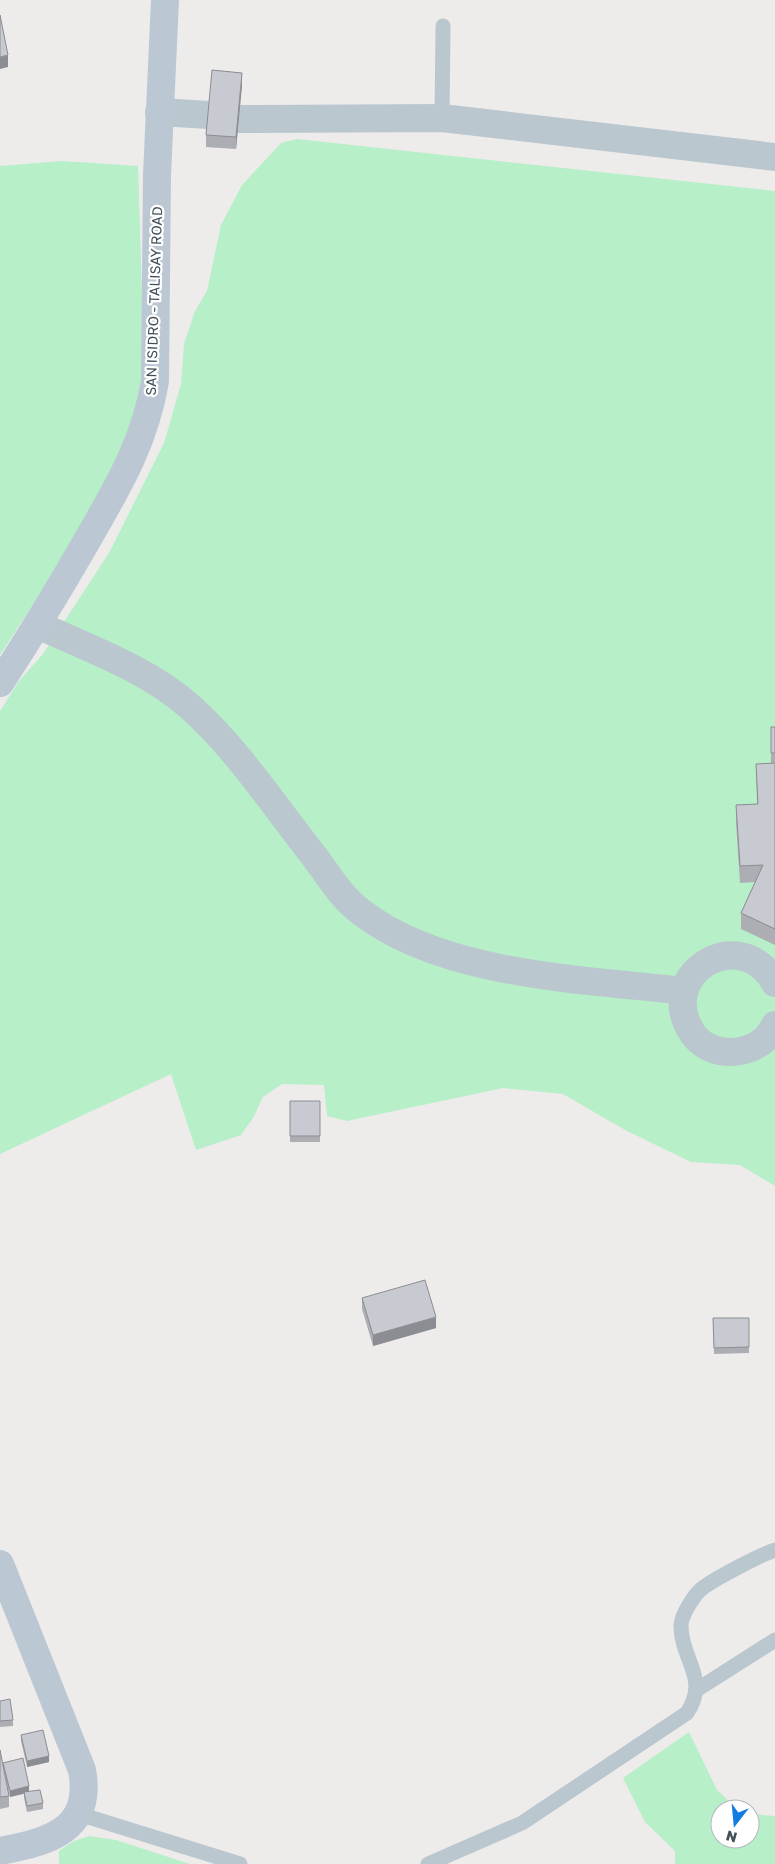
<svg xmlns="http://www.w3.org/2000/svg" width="775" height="1864" viewBox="0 0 775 1864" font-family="'Golos Text',sans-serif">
<rect width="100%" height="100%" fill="#eeebeb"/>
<path fill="#b6efc8" d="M 297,139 L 775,191 L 775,1186 L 740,1165 L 691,1162 L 625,1130 L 563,1094 L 503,1088 L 347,1121 L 327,1116 L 324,1085 L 282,1084 L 263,1097 L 253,1118 L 241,1135 L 196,1150 L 171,1074 L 0,1154 L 0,711 L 19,681 L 43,654 L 109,553 L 164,443 L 181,384 L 184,344 L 195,311 L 207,291 L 221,225 L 242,185 L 281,143 Z
M 62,161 L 138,166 L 145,391 L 122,453 L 65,555 L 0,655 L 0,166 Z
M 689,1732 L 717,1790 L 737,1809 L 720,1809 L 720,1839 L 750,1839 L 750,1814 L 775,1816 L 775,1864 L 675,1864 L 675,1851 L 645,1822 L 623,1778 Z
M 89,1836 L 116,1840 L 190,1864 L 59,1864 L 59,1851 L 74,1841 Z"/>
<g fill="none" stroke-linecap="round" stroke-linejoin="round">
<path stroke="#bbc7cf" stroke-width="15" d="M 442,118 L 443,26
M 698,1689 L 775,1640
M 79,1814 L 240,1864
M 428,1864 L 522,1823 L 687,1713 C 710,1678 681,1660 681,1626 C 681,1615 695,1593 704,1587 C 718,1577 758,1556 775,1550"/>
<path stroke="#bbc7cf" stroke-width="28" d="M 159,112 L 209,115
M 239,119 L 442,118 L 775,157
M 38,625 C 88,648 147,669 189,706 C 236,747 275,807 314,856 C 329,876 341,897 361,912 C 444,976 583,979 684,991
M 775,983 C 740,921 653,975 693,1034 C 701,1046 718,1053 732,1052 C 751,1051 767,1042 775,1025"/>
<path stroke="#bbc8d4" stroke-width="28" d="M 0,683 C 30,637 58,591 85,544 C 116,490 145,443 155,381 L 157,175 L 165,0
M 0,1564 L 82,1770 C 93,1830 49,1842 0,1851"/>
</g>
<path fill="#acaeb4" d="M 242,85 L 236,149 L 206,147 L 206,135 Z
M 771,727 L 775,727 L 775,945 L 741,929 L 741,913 L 755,882 L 740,883 L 736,822 L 736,805 L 757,804 L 756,764 L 771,763 Z
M 290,1101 L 320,1101 L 320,1142 L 290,1142 Z
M 362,1298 L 436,1328 L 373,1346 L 362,1309 Z
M 713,1318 L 749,1318 L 749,1353 L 714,1354 Z
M 0,1701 L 13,1720 L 13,1726 L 0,1727 Z
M 21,1735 L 49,1762 L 27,1767 L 21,1741 Z
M 0,1750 L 3,1767 L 3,1763 L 29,1791 L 43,1803 L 43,1809 L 27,1812 L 24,1798 L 24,1794 L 10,1797 L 5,1776 L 9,1796 L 9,1807 L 0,1809 Z"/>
<path fill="#8c8d92" d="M 8,55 L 8,67 L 0,69 L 0,57 Z
M 242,73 L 242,85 L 236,149 L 236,137 Z
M 436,1317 L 436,1328 L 373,1346 L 373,1335 Z
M 49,1756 L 49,1762 L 27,1767 L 27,1761 Z
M 29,1786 L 29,1792 L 10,1797 L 10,1791 Z"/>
<path fill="#c8cad1" stroke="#8c8d92" d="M 0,15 L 8,55 L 0,57 Z
M 212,70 L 242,73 L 236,137 L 206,135 Z
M 771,727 L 775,727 L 775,753 L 771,753 Z
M 775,763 L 775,929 L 741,913 L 763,865 L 740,866 L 736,805 L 758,804 L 756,764 Z
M 290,1101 L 320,1101 L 320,1136 L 290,1136 Z
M 425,1280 L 436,1317 L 373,1335 L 362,1298 Z
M 713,1318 L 749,1318 L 749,1347 L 714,1348 Z
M 10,1699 L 13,1720 L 0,1721 L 0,1701 Z
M 43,1730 L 49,1756 L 27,1761 L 21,1735 Z
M 0,1750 L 9,1796 L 0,1797 Z
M 23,1758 L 29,1786 L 10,1791 L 3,1763 Z
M 40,1790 L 43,1803 L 27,1806 L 24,1792 Z"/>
<g text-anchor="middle" stroke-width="4.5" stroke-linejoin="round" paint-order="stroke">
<g font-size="14" fill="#435059" stroke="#fff">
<text transform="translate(154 301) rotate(-88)" y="5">SAN ISIDRO - TALISAY ROAD</text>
</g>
</g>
<g transform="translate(735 1824) rotate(196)"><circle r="24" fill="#ffffff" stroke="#b4b9bd"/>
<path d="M0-4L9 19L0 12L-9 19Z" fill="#137ce0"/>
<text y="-8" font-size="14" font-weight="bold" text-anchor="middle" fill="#435059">N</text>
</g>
</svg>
